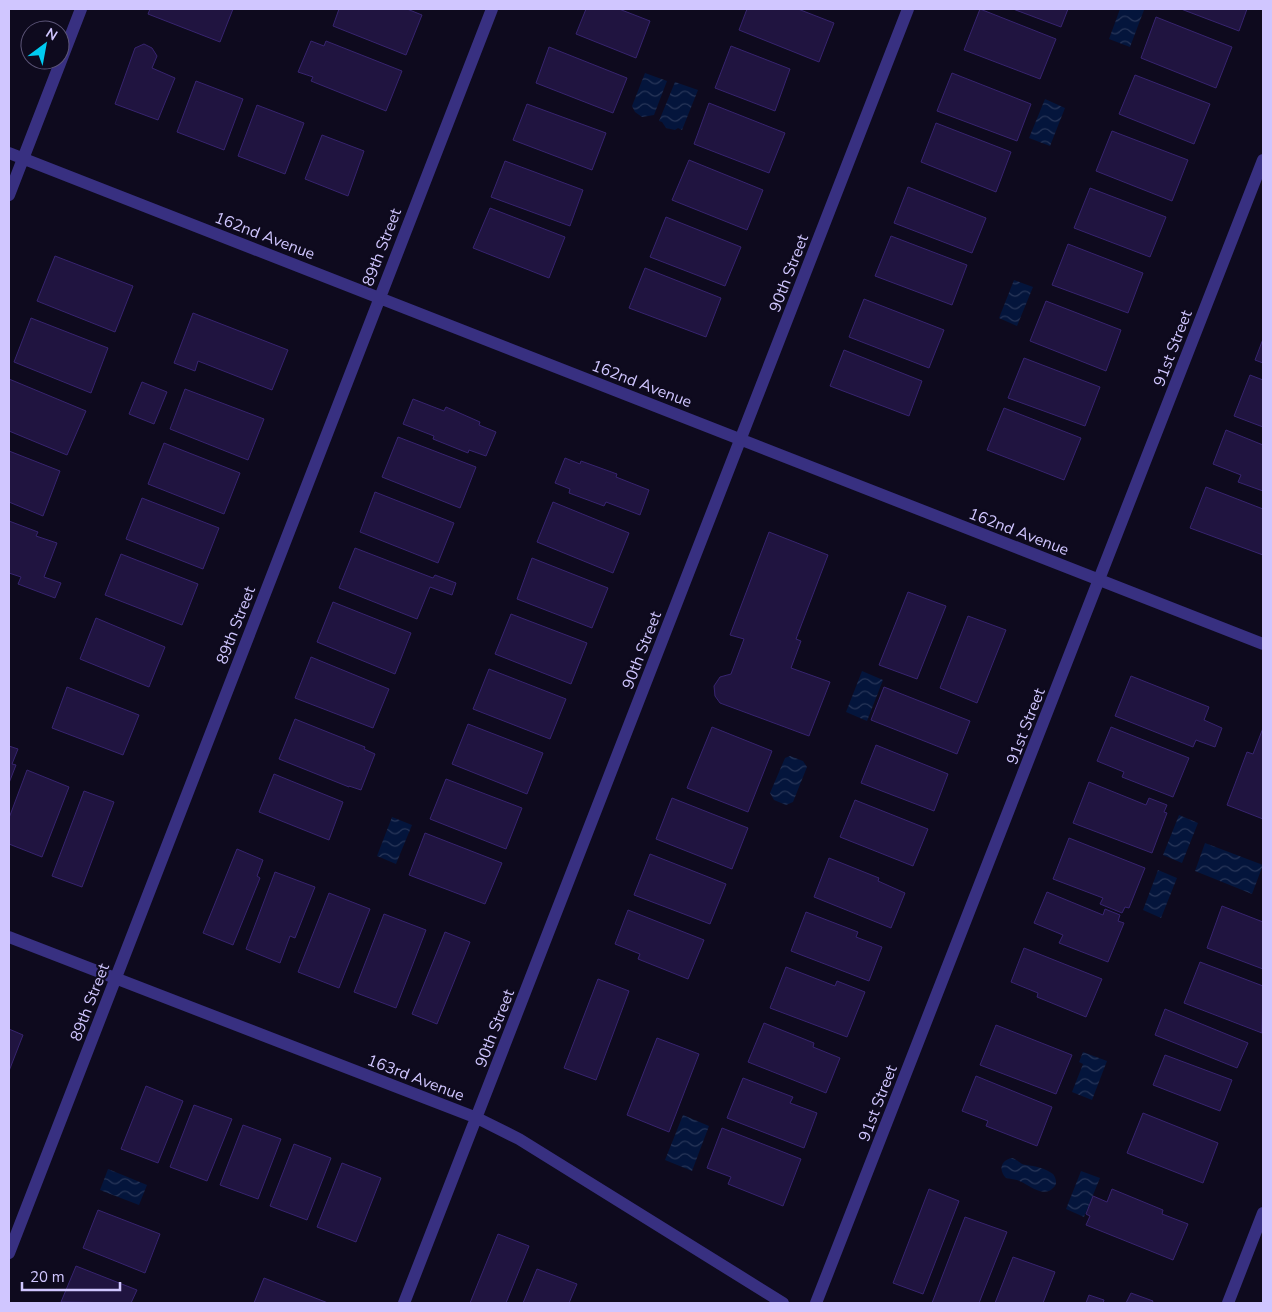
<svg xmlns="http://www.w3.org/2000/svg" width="1272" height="1312" viewBox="0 0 1272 1312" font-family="'Nunito Sans',sans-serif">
<defs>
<pattern id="water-waves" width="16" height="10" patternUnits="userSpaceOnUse" patternTransform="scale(1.25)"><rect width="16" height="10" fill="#04153c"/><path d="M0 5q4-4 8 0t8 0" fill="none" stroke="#283659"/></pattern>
</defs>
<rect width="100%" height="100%" fill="#0e0a1e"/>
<path fill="url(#water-waves)" d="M 1120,9 L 1144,10 L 1130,47 L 1109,39 Z
M 645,73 L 667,81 L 654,115 L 642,117 L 635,112 L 632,106 Z
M 675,82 L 698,90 L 682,130 L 678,128 L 675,130 L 666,128 L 662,122 L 659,121 Z
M 1045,99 L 1065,108 L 1050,146 L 1029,138 Z
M 1014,280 L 1033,287 L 1017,326 L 999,318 Z
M 862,671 L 883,680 L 867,721 L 846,712 Z
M 790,756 L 803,761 L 807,767 L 793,802 L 786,805 L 774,800 L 770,793 L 785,758 Z
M 1179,815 L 1198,823 L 1182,863 L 1163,855 Z
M 392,817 L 412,825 L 396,864 L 377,856 Z
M 1205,843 L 1263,865 L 1252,894 L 1195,871 Z
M 1158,870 L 1177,878 L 1161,918 L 1143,910 Z
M 1083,1052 L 1107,1061 L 1092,1100 L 1072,1092 L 1083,1064 L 1079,1062 Z
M 683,1115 L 709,1126 L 692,1171 L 665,1160 Z
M 1012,1158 C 1017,1159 1021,1165 1026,1165 C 1035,1166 1045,1168 1053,1174 C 1056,1178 1058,1184 1053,1188 C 1043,1199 1027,1183 1017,1180 C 1013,1179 1010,1179 1006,1178 C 998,1170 1001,1160 1012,1158 Z
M 108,1169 L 147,1185 L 139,1205 L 100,1190 Z
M 1081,1171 L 1100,1178 L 1084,1217 L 1066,1209 Z"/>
<path fill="#201440" stroke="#37246f" d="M 150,9 L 233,9 L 220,42 L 148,14 Z
M 339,9 L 407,9 L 422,15 L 406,55 L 333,26 Z
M 586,9 L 619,9 L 650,21 L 636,58 L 576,34 Z
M 747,9 L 798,9 L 834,23 L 819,62 L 739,30 Z
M 980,9 L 1056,39 L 1040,79 L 964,50 Z
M 1013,9 L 1068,9 L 1061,27 Z
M 1181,9 L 1247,9 L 1239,31 Z
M 1156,17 L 1232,47 L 1216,88 L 1141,58 Z
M 311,41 L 324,46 L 326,41 L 402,71 L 386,111 L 311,81 L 313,77 L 298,72 Z
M 144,44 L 152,48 L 157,56 L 152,68 L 175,78 L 158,120 L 115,104 L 135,48 Z
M 731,46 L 790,69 L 775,111 L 715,88 Z
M 549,47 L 627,78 L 613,113 L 536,83 Z
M 952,73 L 1031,104 L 1017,141 L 937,111 Z
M 1135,75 L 1210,104 L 1194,144 L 1119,114 Z
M 196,81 L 243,99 L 224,150 L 177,132 Z
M 709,103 L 785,133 L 769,173 L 694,144 Z
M 527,104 L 606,133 L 592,170 L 513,140 Z
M 257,105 L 304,123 L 285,174 L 238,156 Z
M 936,123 L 1011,152 L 996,192 L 921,162 Z
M 1112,131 L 1188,160 L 1172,201 L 1096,171 Z
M 322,135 L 364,151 L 348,196 L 305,179 Z
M 689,160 L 763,190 L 747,230 L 672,200 Z
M 505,161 L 583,190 L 570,226 L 491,197 Z
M 908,187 L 986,218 L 972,253 L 894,223 Z
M 1090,188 L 1166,217 L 1150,257 L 1074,228 Z
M 490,208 L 565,237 L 549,278 L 473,248 Z
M 666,217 L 741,247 L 725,286 L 650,257 Z
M 891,236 L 967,265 L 952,305 L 875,276 Z
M 1068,244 L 1143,273 L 1128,313 L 1052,285 Z
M 55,256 L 133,286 L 115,332 L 37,301 Z
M 645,268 L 721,298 L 706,337 L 629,308 Z
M 864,299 L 944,330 L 929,368 L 849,337 Z
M 1046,301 L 1121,330 L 1106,371 L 1030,341 Z
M 193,313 L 288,350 L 272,390 L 198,361 L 195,371 L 174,363 Z
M 31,318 L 108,348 L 91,393 L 14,362 Z
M 1263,339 L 1263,363 L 1255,360 Z
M 844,350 L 922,381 L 909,416 L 830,386 Z
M 1024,358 L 1100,387 L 1085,426 L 1008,398 Z
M 1250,375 L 1263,380 L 1263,427 L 1234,416 Z
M 9,379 L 86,411 L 67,455 L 9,431 Z
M 142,382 L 167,392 L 154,424 L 129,414 Z
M 185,389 L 264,419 L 248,460 L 170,429 Z
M 413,399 L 444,411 L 446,407 L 480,422 L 479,425 L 496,432 L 486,456 L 469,450 L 468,453 L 433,439 L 434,436 L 403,424 Z
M 1004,408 L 1081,438 L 1064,480 L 987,450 Z
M 1226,430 L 1263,445 L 1263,491 L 1238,482 L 1241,475 L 1213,464 Z
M 398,437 L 476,467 L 460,508 L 382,477 Z
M 164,443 L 240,473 L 224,514 L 148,484 Z
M 9,451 L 60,471 L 43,516 L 9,502 Z
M 565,458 L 580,464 L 581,461 L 617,474 L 616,477 L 649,490 L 640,515 L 606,502 L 604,506 L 569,493 L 570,489 L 555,483 Z
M 1206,487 L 1263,509 L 1263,555 L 1190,528 Z
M 375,492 L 454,523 L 438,563 L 360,532 Z
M 142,498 L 219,528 L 203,569 L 126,539 Z
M 553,502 L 629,533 L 613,573 L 537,542 Z
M 9,521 L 38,532 L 36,536 L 57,543 L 44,577 L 61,583 L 55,598 L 18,584 L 21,577 L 9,573 Z
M 769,532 L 828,555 L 796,639 L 801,641 L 791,668 L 830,682 L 809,736 L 720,703 L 715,696 L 714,686 L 720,677 L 731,674 L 744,639 L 730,635 Z
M 355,548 L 433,578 L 435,575 L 456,583 L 452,595 L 430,587 L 417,619 L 339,588 Z
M 121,554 L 198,584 L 182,625 L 105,595 Z
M 532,558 L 608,588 L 592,628 L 517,599 Z
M 908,592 L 946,606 L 917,679 L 879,665 Z
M 333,602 L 411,633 L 395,674 L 317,642 Z
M 511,614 L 587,643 L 571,684 L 495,654 Z
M 968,616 L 1006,630 L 977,703 L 940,688 Z
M 96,618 L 165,647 L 149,687 L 80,659 Z
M 311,657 L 389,689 L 373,728 L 295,698 Z
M 489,669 L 566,699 L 550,739 L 473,709 Z
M 1131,676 L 1209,707 L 1204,720 L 1222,728 L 1215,747 L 1196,740 L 1193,747 L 1115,716 Z
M 67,687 L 139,715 L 123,755 L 52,728 Z
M 884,687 L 970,721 L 957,754 L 871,720 Z
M 295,719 L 365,747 L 364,749 L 375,754 L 361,790 L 349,786 L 349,787 L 279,759 Z
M 468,724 L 543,753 L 527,794 L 452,764 Z
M 712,727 L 772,751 L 748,812 L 687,788 Z
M 1111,727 L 1189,758 L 1173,797 L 1122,777 L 1124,772 L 1097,761 Z
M 1263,728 L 1263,819 L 1227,805 L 1247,752 L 1253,754 Z
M 876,745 L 948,774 L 934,811 L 861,783 Z
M 9,746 L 18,749 L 12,764 L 16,765 L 9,783 Z
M 27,770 L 69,787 L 42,857 L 9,844 L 9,818 Z
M 274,774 L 343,802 L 329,840 L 259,812 Z
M 446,779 L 522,808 L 506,849 L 430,819 Z
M 1089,782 L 1146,805 L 1149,798 L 1167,805 L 1164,812 L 1167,813 L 1152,853 L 1073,823 Z
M 84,791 L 114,802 L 82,887 L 52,876 Z
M 672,798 L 748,828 L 732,869 L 656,839 Z
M 855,800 L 928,829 L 913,866 L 840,837 Z
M 425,833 L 502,863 L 485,904 L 409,875 Z
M 1069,838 L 1145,868 L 1129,908 L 1125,907 L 1122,913 L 1100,904 L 1103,898 L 1053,879 Z
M 237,849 L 263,860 L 257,876 L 260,878 L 233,945 L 203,933 Z
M 650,854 L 726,884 L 710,924 L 634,895 Z
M 829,858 L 879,878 L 878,881 L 905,893 L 891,928 L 814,897 Z
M 275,872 L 315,887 L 295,938 L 290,936 L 280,963 L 246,949 Z
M 1047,892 L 1103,915 L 1105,909 L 1120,915 L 1118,921 L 1124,923 L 1108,962 L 1059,943 L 1063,935 L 1034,923 Z
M 329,893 L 370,909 L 339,988 L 298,972 Z
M 1222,906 L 1263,922 L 1263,969 L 1207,948 Z
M 628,910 L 704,940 L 688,979 L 638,959 L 640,954 L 615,944 Z
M 806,912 L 858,932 L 856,937 L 882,947 L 869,981 L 791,951 Z
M 384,914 L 426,930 L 396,1008 L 354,992 Z
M 445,932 L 470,942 L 437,1024 L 412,1014 Z
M 1024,948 L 1102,979 L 1086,1017 L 1037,997 L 1038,993 L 1011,982 Z
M 1200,962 L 1263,986 L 1262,1033 L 1184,1003 Z
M 786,967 L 835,986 L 837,981 L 865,992 L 847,1037 L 770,1008 Z
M 598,979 L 629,991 L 596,1080 L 564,1068 Z
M 1165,1009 L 1248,1043 L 1237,1068 L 1155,1035 Z
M 764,1023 L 814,1043 L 813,1047 L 840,1058 L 826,1093 L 748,1062 Z
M 996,1025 L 1072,1055 L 1056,1094 L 980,1065 Z
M 9,1029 L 23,1035 L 9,1071 Z
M 657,1038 L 699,1054 L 669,1132 L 627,1115 Z
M 1165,1055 L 1232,1080 L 1220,1111 L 1153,1085 Z
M 976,1076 L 1052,1107 L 1037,1146 L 986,1126 L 988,1121 L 962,1111 Z
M 743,1078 L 793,1097 L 790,1103 L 817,1113 L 804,1148 L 727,1118 Z
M 146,1086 L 183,1101 L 158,1163 L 121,1149 Z
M 194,1105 L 232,1119 L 207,1181 L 170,1167 Z
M 1143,1113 L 1218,1143 L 1203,1183 L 1127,1153 Z
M 243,1125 L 281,1139 L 258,1199 L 220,1185 Z
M 722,1128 L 801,1159 L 783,1206 L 728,1184 L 731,1177 L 707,1168 Z
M 294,1144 L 331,1158 L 307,1220 L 270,1206 Z
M 342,1163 L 381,1178 L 356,1242 L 317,1227 Z
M 929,1189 L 959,1201 L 923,1294 L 893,1283 Z
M 1112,1189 L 1163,1210 L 1162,1214 L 1188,1224 L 1173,1260 L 1086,1225 L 1090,1216 L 1086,1214 L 1093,1196 L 1107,1202 Z
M 98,1210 L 160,1234 L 145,1273 L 83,1248 Z
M 965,1217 L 1007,1232 L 979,1303 L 932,1303 Z
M 498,1234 L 529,1246 L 506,1303 L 470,1303 Z
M 1013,1257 L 1055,1272 L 1043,1303 L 995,1303 Z
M 76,1266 L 137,1290 L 131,1303 L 61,1302 Z
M 537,1269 L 577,1284 L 569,1303 L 523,1303 Z
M 264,1278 L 328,1303 L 254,1303 Z
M 1131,1293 L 1153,1301 L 1152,1303 L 1126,1303 Z
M 1089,1295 L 1104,1300 L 1103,1303 L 1086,1303 Z"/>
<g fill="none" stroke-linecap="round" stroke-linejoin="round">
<path stroke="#383081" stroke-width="12" d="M 9,153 L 1263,644
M 9,195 L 81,9
M 9,937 L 477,1118 L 519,1139 L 783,1303
M 9,1253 L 492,9
M 404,1303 L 908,9
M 816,1303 L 1263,160
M 1228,1303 L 1263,1213"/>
</g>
<g text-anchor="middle" stroke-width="4.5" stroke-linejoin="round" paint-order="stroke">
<g font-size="16" fill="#d0c6ff" stroke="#0e0a1e">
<text transform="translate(265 235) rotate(21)" y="6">162nd Avenue</text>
<text transform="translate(381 247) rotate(-69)" y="6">89th Street</text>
<text transform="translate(788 273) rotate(-69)" y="6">90th Street</text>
<text transform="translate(1172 348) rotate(-69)" y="6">91st Street</text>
<text transform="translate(642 383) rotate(21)" y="6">162nd Avenue</text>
<text transform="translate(1019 531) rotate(21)" y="6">162nd Avenue</text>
<text transform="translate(235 625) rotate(-69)" y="6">89th Street</text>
<text transform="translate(641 650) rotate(-69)" y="6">90th Street</text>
<text transform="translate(1025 726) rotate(-69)" y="6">91st Street</text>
<text transform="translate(89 1002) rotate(-69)" y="6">89th Street</text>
<text transform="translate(494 1028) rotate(-69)" y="6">90th Street</text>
<text transform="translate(416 1077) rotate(21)" y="6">163rd Avenue</text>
<text transform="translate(877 1103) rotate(-69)" y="6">91st Street</text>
</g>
</g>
<rect width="1272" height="1312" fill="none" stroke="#d0c6ff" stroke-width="20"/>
<g transform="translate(45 45) rotate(32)"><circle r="24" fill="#0e0a1e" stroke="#5c5578"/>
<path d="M0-4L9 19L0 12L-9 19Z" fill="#00cbf1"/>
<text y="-8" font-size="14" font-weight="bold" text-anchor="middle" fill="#d0c6ff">N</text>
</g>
<path d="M22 1282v8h98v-8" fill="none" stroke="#d0c6ff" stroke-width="2.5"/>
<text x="30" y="1282" font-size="15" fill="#d0c6ff" stroke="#0e0a1e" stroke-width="4" paint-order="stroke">20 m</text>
</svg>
